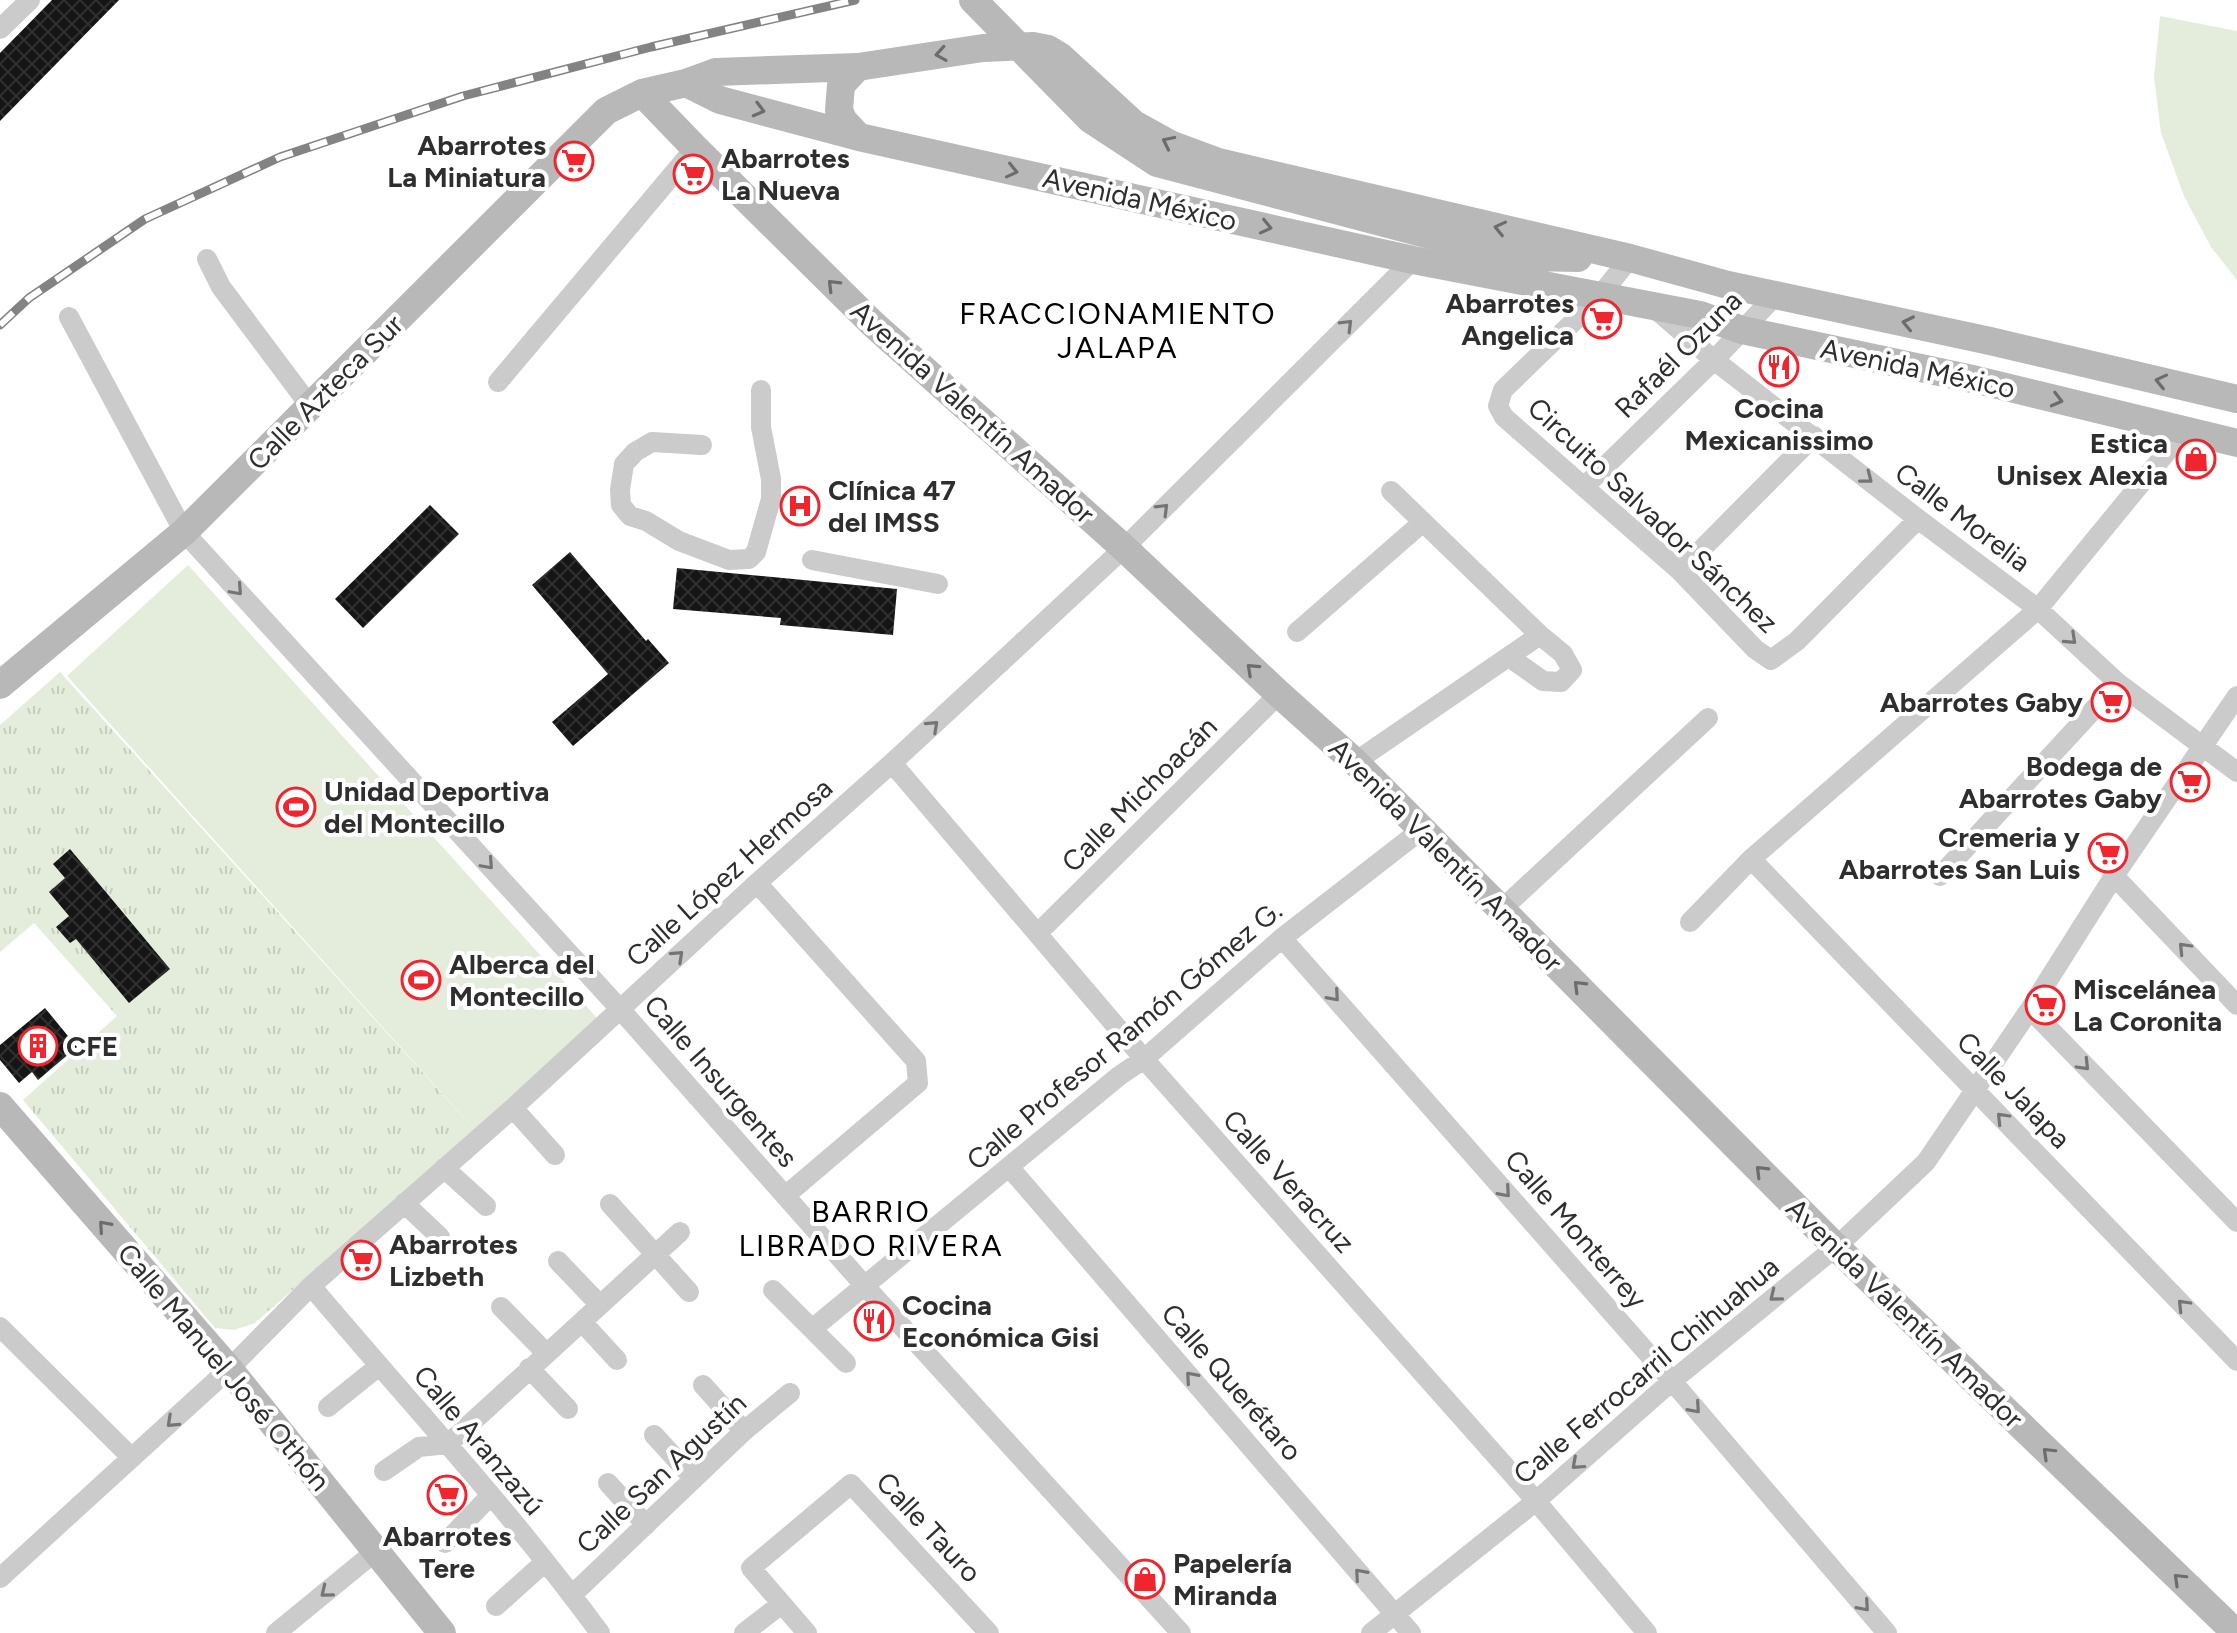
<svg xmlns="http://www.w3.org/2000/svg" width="2237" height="1633" viewBox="0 0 2237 1633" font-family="Figtree,sans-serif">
<defs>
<pattern id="grass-tufts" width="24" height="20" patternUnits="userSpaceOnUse" patternTransform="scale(2)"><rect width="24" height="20" fill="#e4eddb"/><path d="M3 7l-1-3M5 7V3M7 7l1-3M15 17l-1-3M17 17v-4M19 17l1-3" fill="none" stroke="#c4ccbc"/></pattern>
<pattern id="building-cross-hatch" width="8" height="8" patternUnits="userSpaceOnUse" patternTransform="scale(2)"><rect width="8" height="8" fill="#151515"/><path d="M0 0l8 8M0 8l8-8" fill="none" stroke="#2f2f2f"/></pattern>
</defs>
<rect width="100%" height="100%" fill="#fff"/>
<path fill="url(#grass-tufts)" d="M 60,672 L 475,1130 L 255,1323 L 234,1330 L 215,1328 L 23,1100 L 117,1016 L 34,923 L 0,952 L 0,725 Z"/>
<path fill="#e4eddb" d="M 2160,16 L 2237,31 L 2237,280 L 2211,247 L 2184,196 L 2161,133 L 2154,78 Z
M 188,565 L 597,1018 L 475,1130 L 67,676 Z"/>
<path fill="url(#building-cross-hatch)" d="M 52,0 L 119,0 L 0,121 L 0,53 Z
M 430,505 L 459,534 L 363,628 L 335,599 Z
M 570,552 L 646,641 L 648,639 L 669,663 L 573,746 L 552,722 L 608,674 L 532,585 Z
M 677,568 L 897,589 L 893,635 L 780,625 L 781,618 L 673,609 Z
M 70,849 L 170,969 L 129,1003 L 76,939 L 70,943 L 56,927 L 69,916 L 49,892 L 65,878 L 53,864 Z
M 45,1008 L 77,1047 L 38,1080 L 32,1072 L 19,1083 L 0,1060 L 0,1045 Z"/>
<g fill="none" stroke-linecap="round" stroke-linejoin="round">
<path stroke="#cbcbcb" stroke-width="20" d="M 0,29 L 30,0
M 1630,258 L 1599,297 L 1503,390 L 1498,406 L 1504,417 L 1680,571 L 1755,649 L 1771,660 L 1797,641 L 1918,519
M 207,259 L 221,287 L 310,406
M 1653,307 L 1714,360 L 1918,519 L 2038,609 L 2118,683 L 2237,772
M 69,317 L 184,532 L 620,1009 L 864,1285 L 1181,1633
M 498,382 L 695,148
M 702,445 L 652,442 L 635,452 L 624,464 L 620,490 L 621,505 L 630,516 L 646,521 L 679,541 L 729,560 L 749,559 L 756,552 L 771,499 L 771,479 L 761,427 L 761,390
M 1585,486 L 1714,360 L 1776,295
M 1391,491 L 1540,635 L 1563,654 L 1572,670 L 1561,682 L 1543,681 L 1509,657
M 812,560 L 938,584
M 1680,571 L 1814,436
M 1297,632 L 1423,522
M 1355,762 L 1540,635
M 892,763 L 1144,1059 L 1536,1501 L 1647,1633
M 1751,859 L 2237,1361
M 1940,876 L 2118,683
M 2114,876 L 2237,1005
M 757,883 L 916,1061 L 918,1083 L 785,1196
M 1502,909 L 1708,718
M 1690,922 L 1751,859 L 2038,609 L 2184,431
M 1038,933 L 1279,694
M 1282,938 L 1672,1381 L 1887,1633
M 2030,1009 L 2237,1222
M 513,1108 L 555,1155
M 444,1168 L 486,1206
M 1010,1168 L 1411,1633
M 404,1203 L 440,1237
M 610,1204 L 689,1292
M 558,1261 L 600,1305
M 311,1286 C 408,1401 511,1511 600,1633
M 773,1290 L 846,1363
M 501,1307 L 546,1353
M 582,1322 L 617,1360
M 0,1327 L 132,1458
M 812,1329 L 1119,1076 L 1144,1059 L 1282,938 L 1421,830
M 529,1368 L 568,1409
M 703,1385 L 744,1431
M 328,1407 L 379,1366
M 654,1435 L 694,1479
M 384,1471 L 419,1447 L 448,1444 L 680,1232
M 608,1483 L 646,1525
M 445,1543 L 491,1495
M 0,1578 L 229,1369 L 311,1286 L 513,1108 L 757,883 L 892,763 L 1011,653 L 1124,548 L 1413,260
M 572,1595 L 744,1431 L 790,1393
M 496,1606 L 545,1562
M 276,1633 L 376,1551
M 744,1633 L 780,1605
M 807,1633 L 751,1568 L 851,1484 L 989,1633
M 1371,1633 L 1536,1501 L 1672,1381 L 1836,1247 L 1926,1162 L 2030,1009 L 2114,876 L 2237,696"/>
<path stroke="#b8b8b8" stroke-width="28" d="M 858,67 L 841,85 L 839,110 L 843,120 L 859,137
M 686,83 L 720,100 L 859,137 L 1413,260 L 1700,315 L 1742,330 L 1977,380 L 2237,443
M 642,93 L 695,148 L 873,324 L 1124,548 L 1279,694 L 1355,762 L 1836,1247 L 2236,1633
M 1475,247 L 1530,257 L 1578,258
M 0,685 L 184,532 L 606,111 L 642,93 L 686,83 L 716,72 L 858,67 L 983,48 L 1033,46 L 1048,49 L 1061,57 L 1134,124 L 1172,145 L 1218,162 L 1630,258 L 1728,285 L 1990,341 L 2237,399
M 0,1106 L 229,1369 L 442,1633"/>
<defs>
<path id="rail" d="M 0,325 L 29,298 L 145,219 L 280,157 L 463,96 L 651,47 L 855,0"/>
</defs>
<use href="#rail" stroke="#838383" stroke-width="9"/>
<use href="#rail" stroke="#fff" stroke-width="6" stroke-dasharray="18" stroke-linecap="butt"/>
<path stroke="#b8b8b8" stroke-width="28" d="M 973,0 L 1090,119 L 1157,163 L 1475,247"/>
</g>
<defs><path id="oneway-chevron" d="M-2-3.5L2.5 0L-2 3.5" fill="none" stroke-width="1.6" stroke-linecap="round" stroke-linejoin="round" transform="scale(2)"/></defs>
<g stroke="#6c6c6c">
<use href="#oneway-chevron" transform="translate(941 54) rotate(171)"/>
<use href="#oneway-chevron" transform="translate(759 110) rotate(15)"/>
<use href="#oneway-chevron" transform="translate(1168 142) rotate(-154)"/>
<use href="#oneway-chevron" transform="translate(1012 171) rotate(13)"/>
<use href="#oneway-chevron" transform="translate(1266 227) rotate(13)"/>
<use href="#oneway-chevron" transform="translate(1500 228) rotate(-167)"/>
<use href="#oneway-chevron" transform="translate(833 285) rotate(-135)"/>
<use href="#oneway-chevron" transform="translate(1908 323) rotate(-168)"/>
<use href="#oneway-chevron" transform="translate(2161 381) rotate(-167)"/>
<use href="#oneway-chevron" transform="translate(2057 400) rotate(14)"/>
<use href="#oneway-chevron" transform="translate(1252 669) rotate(-137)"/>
<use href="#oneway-chevron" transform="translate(1579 986) rotate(-135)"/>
<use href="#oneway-chevron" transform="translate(1761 1171) rotate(-135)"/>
<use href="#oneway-chevron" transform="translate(104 1226) rotate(-131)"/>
<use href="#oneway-chevron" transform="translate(2048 1453) rotate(-136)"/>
<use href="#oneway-chevron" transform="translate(2179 1579) rotate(-136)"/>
</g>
<g stroke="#757575">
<use href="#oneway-chevron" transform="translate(1347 325) rotate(-45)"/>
<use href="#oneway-chevron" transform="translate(1867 478) rotate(38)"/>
<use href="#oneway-chevron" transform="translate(1163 509) rotate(-45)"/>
<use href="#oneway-chevron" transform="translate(237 590) rotate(48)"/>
<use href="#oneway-chevron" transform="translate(2071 639) rotate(43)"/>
<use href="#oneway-chevron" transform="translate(933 726) rotate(-43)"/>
<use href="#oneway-chevron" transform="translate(488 864) rotate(48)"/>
<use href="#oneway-chevron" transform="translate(2184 948) rotate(-134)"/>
<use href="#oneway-chevron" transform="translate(678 956) rotate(-43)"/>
<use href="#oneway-chevron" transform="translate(1334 996) rotate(49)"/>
<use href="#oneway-chevron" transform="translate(2084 1065) rotate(46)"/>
<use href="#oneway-chevron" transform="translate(2002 1118) rotate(-134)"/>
<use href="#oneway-chevron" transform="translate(1505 1192) rotate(49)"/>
<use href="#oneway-chevron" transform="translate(1775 1296) rotate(141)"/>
<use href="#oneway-chevron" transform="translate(2183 1305) rotate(-134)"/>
<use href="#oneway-chevron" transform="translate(1191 1377) rotate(-131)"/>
<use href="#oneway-chevron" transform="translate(1695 1408) rotate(49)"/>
<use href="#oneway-chevron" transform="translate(172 1422) rotate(137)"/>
<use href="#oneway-chevron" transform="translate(1577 1464) rotate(138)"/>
<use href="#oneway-chevron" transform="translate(1360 1574) rotate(-131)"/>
<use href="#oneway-chevron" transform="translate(326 1592) rotate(141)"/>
<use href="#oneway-chevron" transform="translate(1864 1606) rotate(49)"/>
</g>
<defs>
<symbol id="supermarket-ring" viewBox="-11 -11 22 22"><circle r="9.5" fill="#fff" stroke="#f0252e" stroke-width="1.5"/><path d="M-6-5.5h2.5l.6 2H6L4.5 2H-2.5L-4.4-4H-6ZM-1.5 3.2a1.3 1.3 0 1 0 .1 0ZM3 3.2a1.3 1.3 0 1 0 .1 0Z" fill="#f0252e"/></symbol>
<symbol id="restaurant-ring" viewBox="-11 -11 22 22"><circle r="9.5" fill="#fff" stroke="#f0252e" stroke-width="1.5"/><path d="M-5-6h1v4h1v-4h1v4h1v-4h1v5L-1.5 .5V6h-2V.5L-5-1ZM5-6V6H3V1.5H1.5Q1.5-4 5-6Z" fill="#f0252e"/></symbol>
<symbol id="shop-ring" viewBox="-11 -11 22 22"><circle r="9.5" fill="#fff" stroke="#f0252e" stroke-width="1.5"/><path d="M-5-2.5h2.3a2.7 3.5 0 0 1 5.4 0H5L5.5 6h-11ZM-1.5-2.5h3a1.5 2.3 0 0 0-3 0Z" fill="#f0252e"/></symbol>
<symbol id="hospital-ring" viewBox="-11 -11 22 22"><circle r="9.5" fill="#fff" stroke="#f0252e" stroke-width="1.5"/><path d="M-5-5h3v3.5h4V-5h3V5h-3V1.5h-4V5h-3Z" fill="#f0252e"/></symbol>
<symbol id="stadium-ring" viewBox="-11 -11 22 22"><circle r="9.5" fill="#fff" stroke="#f0252e" stroke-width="1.5"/><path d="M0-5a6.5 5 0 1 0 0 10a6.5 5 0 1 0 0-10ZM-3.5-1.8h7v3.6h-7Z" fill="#f0252e"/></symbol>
<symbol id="building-ring" viewBox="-11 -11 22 22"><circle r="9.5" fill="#fff" stroke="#f0252e" stroke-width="1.5"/><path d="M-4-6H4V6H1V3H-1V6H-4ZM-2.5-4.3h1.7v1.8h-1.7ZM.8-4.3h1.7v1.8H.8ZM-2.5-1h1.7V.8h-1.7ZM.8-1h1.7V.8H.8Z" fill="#f0252e"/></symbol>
</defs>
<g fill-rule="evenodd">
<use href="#supermarket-ring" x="552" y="139" width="44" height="44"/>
<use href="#supermarket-ring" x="671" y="152" width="44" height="44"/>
<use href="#supermarket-ring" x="1580" y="297" width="44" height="44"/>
<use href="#restaurant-ring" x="1757" y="345" width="44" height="44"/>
<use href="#shop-ring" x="2174" y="437" width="44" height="44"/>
<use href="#hospital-ring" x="778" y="484" width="44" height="44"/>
<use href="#supermarket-ring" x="2089" y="680" width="44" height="44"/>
<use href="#supermarket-ring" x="2168" y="760" width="44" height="44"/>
<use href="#stadium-ring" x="274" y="785" width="44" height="44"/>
<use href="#supermarket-ring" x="2086" y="831" width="44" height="44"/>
<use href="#stadium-ring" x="399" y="958" width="44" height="44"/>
<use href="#supermarket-ring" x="2023" y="983" width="44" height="44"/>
<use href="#building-ring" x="16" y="1024" width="44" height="44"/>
<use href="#supermarket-ring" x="339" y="1238" width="44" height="44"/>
<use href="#restaurant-ring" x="852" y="1299" width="44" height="44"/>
<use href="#supermarket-ring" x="425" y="1473" width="44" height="44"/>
<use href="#shop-ring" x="1123" y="1557" width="44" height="44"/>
</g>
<g text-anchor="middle" stroke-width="8" stroke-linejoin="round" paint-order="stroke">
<g font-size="28" font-weight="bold" fill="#2e2e2e" stroke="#fff" text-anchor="start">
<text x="546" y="155" text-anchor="end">Abarrotes<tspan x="546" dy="32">La Miniatura</tspan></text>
<text x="721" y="168">Abarrotes<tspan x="721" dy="32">La Nueva</tspan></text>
<text x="1574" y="313" text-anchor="end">Abarrotes<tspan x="1574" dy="32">Angelica</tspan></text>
<text x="1779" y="418" text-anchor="middle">Cocina<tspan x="1779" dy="32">Mexicanissimo</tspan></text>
<text x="2168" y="453" text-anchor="end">Estica<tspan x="2168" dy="32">Unisex Alexia</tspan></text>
<text x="828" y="500">Clínica 47<tspan x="828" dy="32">del IMSS</tspan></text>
<text x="2083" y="712" text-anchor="end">Abarrotes Gaby</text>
<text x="2162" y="776" text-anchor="end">Bodega de<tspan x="2162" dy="32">Abarrotes Gaby</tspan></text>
<text x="324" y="801">Unidad Deportiva<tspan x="324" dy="32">del Montecillo</tspan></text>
<text x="2080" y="847" text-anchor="end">Cremeria y<tspan x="2080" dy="32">Abarrotes San Luis</tspan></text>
<text x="449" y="974">Alberca del<tspan x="449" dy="32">Montecillo</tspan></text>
<text x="2073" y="999">Miscelánea<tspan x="2073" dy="32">La Coronita</tspan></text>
<text x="66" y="1056">CFE</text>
<text x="389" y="1254">Abarrotes<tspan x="389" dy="32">Lizbeth</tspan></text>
<text x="902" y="1315">Cocina<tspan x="902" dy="32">Económica Gisi</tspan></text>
<text x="447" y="1546" text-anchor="middle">Abarrotes<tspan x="447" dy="32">Tere</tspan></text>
<text x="1173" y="1573">Papelería<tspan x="1173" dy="32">Miranda</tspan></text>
</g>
<g font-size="28" fill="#2e2e2e" stroke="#fff">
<text transform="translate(1140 199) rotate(13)" y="10">Avenida México</text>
<text transform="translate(1678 354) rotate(-45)" y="10">Rafaél Ozuna</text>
<text transform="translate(1918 368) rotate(12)" y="10">Avenida México</text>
<text transform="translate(325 392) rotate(-45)" y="10">Calle Azteca Sur</text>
<text transform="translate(973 412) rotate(42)" y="10">Avenida Valentín Amador</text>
<text transform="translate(1653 515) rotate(43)" y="10">Circuito Salvador Sánchez</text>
<text transform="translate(1963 517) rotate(37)" y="10">Calle Morelia</text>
<text transform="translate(1139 794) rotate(-45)" y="10">Calle Michoacán</text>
<text transform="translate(1446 855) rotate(45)" y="10">Avenida Valentín Amador</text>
<text transform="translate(729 872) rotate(-42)" y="10">Calle López Hermosa</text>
<text transform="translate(1124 1035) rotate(-40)" y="10">Calle Profesor Ramón Gómez G.</text>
<text transform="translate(721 1081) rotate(49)" y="10">Calle Insurgentes</text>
<text transform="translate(2014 1090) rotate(46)" y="10">Calle Jalapa</text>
<text transform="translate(1289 1181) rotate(48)" y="10">Calle Veracruz</text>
<text transform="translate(1576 1229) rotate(49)" y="10">Calle Monterrey</text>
<text transform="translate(1905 1313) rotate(44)" y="10">Avenida Valentín Amador</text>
<text transform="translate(224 1367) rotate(50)" y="10">Calle Manuel José Othón</text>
<text transform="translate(1646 1370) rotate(-40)" y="10">Calle Ferrocarril Chihuahua</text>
<text transform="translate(1232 1382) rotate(49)" y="10">Calle Querétaro</text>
<text transform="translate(479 1440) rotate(50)" y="10">Calle Aranzazú</text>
<text transform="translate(661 1473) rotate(-43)" y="10">Calle San Agustín</text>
<text transform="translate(929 1527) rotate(47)" y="10">Calle Tauro</text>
</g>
<g font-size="30" letter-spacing="2" fill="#000" stroke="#fff">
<text x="1118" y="324">FRACCIONAMIENTO<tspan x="1118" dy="34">JALAPA</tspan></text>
<text x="871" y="1222">BARRIO<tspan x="871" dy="34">LIBRADO RIVERA</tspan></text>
</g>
</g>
</svg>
